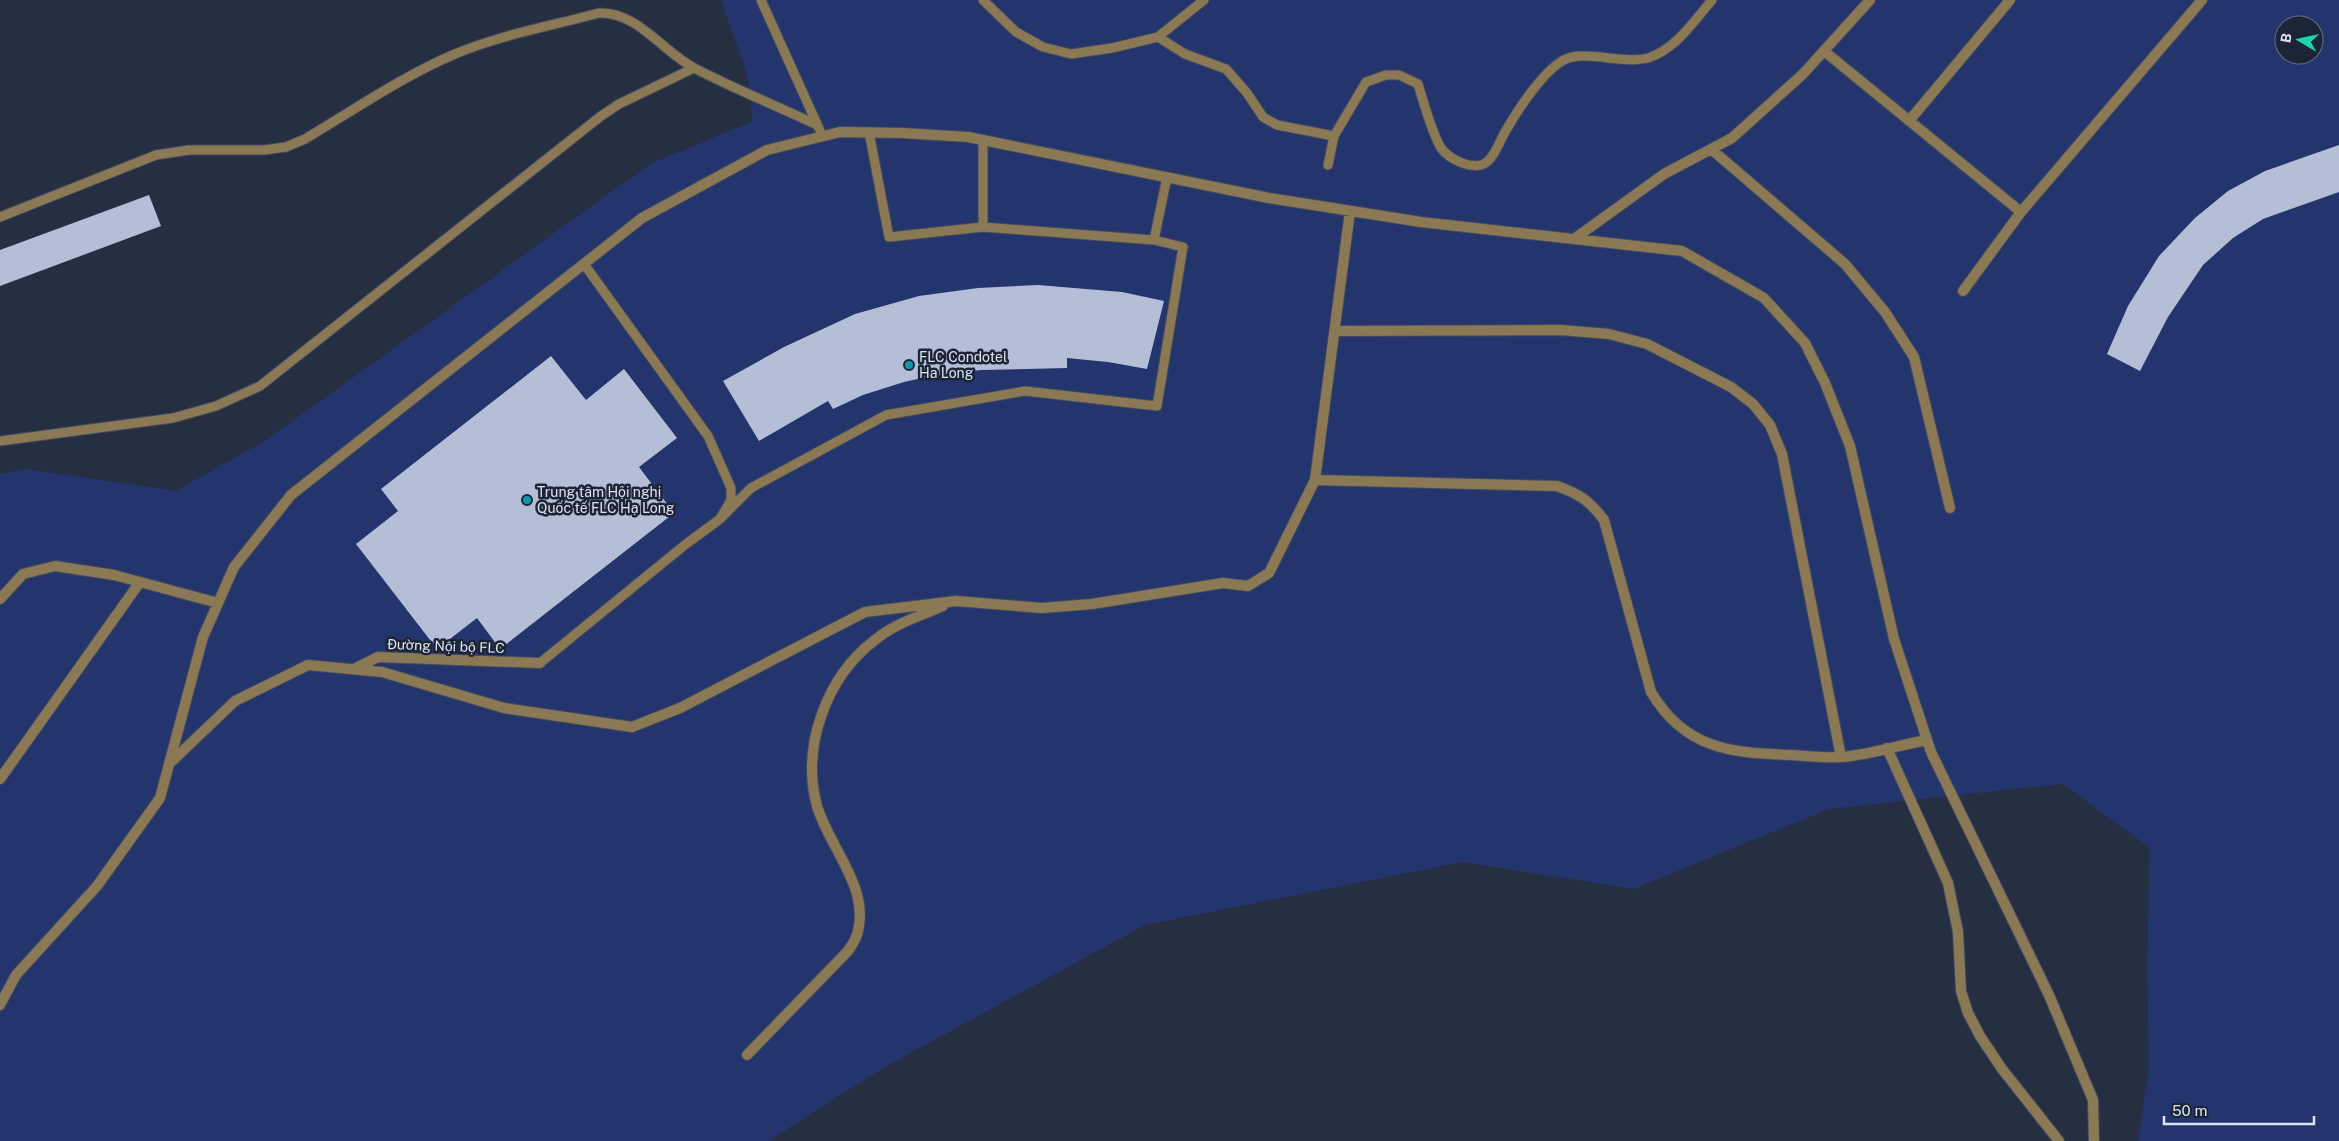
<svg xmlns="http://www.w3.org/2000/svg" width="2339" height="1141" viewBox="0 0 2339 1141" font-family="'Public Sans',sans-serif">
<rect width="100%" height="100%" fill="#262e41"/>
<path fill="#23356c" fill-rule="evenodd" d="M 721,0 L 2339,0 L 2339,1141 L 2138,1141 L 2149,1069 L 2147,965 L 2150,848 L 2063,784 L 1829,809 L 1634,889 L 1463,862 L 1145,925 L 885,1067 L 768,1141 L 0,1141 L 0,474 L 26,469 L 176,491 L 266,440 L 650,164 L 753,121 L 747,74 ZM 2284,25 L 2314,25 L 2314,55 L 2284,55 Z"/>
<path fill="#b4bed7" d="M 2339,145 L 2339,192 L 2263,219 L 2233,238 L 2203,265 L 2168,317 L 2140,371 L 2107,354 L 2128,306 L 2159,256 L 2195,218 L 2228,191 L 2265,171 Z
M 149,195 L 161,226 L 0,286 L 0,250 Z
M 1038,285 L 1122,292 L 1164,301 L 1147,369 L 1108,362 L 1067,358 L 1067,368 L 981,370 L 931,376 L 904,382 L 863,395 L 833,409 L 828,401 L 759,441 L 723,381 L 784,347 L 855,314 L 919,296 L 978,288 Z
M 551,356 L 586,400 L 624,369 L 677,438 L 639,467 L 674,513 L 500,649 L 477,618 L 437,649 L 356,544 L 398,511 L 381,489 Z"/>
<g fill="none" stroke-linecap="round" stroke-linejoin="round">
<defs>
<path id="lane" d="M 761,0 L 822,135
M 983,0 L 1016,32 L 1043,47 L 1071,54 L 1112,48 L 1158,37 L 1204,0
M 1158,37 L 1185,54 L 1226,69 L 1247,93 L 1263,117 L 1277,125 L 1334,136
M 869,132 L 889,237 L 983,227
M 983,140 L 983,227 L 1154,240
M 1328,165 L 1334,136 L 1366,82 L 1386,75 L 1399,75 L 1418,84 C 1424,103 1431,131 1441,148 C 1449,159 1475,173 1488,161 C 1495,155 1500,141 1505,132 C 1517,111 1541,74 1562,61 C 1574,54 1589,56 1602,57 C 1615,59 1636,61 1648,58 C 1676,49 1694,21 1712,0
M 0,217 L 156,155 L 189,150 L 264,150 L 286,147 L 305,139 C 354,110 403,76 455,54 C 500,35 551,26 599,13 C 639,12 662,52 696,69 C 735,89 777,106 817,125
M 0,441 L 173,418 L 216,406 L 260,386 L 601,116 L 619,104 L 694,68
M 720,519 L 751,488 L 886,415 L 1025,391 L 1157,406 L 1183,247 L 1154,240 L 1167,177
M 540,663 L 686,544 L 720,519 L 731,500 L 731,488 L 708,436 L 584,264"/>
<path id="street" d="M 1824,51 L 2021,212
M 1909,121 L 2010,0
M 1711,149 L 1845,264 L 1885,312 L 1914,357 L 1950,508
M 1574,239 L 1664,174 L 1732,138 L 1803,74 L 1870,0
M 1963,291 L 2021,212 L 2202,0
M 1335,331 L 1561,330 L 1609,334 L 1647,344 L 1731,387 L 1753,404 L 1770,425 L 1782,454 L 1841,757
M 1315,480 L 1557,486 C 1579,494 1589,500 1604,520 L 1651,692 C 1685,749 1730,753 1791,755 C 1808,756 1825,758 1841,757 C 1869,755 1899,745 1927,740
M 0,599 L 23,574 L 55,566 L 114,575 L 218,603
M 356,668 L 378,657 L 540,663
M 1887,748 L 1948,883 L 1958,932 L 1961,991 L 1968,1013 L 1980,1036 L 2002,1069 L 2059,1141
M 170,763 L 235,701 L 308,665 L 382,672 L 504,708 L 632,727 L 680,708 L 865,612 L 956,601 L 1042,608 L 1092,604 L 1223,583 L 1248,586 L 1269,573 L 1315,480 L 1350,211
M 0,779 L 140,582
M 0,1005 L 16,975 L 97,886 L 160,798 L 203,637 L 234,567 L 291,495 L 642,218 L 767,150 L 840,132 L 903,133 L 968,137 L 1269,198 L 1421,222 L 1682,251 L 1764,298 L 1805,343 L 1825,383 L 1850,446 L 1894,639 L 1931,752 L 2049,995 L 2093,1100 L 2094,1141
M 747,1055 L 848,951 C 852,945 857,938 858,931 C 869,886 829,847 817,806 C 801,747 826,677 875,640 C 894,624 920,616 943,606"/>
</defs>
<use href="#lane" stroke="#434b5d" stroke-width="11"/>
<use href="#street" stroke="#434b5d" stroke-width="12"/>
<use href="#lane" stroke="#8a7954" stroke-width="9"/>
<use href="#street" stroke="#8a7954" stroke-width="10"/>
</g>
<g fill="#0f9aa8" stroke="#1c2437" stroke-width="2">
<circle cx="909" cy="365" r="5"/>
<circle cx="527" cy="500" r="5"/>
</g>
<g text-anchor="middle" stroke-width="5" stroke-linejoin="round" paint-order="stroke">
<g font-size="14" fill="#dde2f0" stroke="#1c2437" text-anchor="start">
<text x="919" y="362">FLC Condotel<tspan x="919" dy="16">Ha Long</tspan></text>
<text x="537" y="497">Trung tâm Hội nghị<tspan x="537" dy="16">Quốc tế FLC Hạ Long</tspan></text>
</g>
<g font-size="14" fill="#dde2f0" stroke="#1c2437">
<text transform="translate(446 646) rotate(2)" y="5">Đường Nội bộ FLC</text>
</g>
</g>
<g transform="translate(2299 40) rotate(279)"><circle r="24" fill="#1c2437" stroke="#697081"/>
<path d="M0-4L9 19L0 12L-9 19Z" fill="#1dd5b1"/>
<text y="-8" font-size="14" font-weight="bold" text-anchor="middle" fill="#dde2f0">B</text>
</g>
<path d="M2164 1116v8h150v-8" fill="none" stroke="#dde2f0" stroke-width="2.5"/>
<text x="2172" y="1116" font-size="15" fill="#dde2f0" stroke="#1c2437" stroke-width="4" paint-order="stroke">50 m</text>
</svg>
